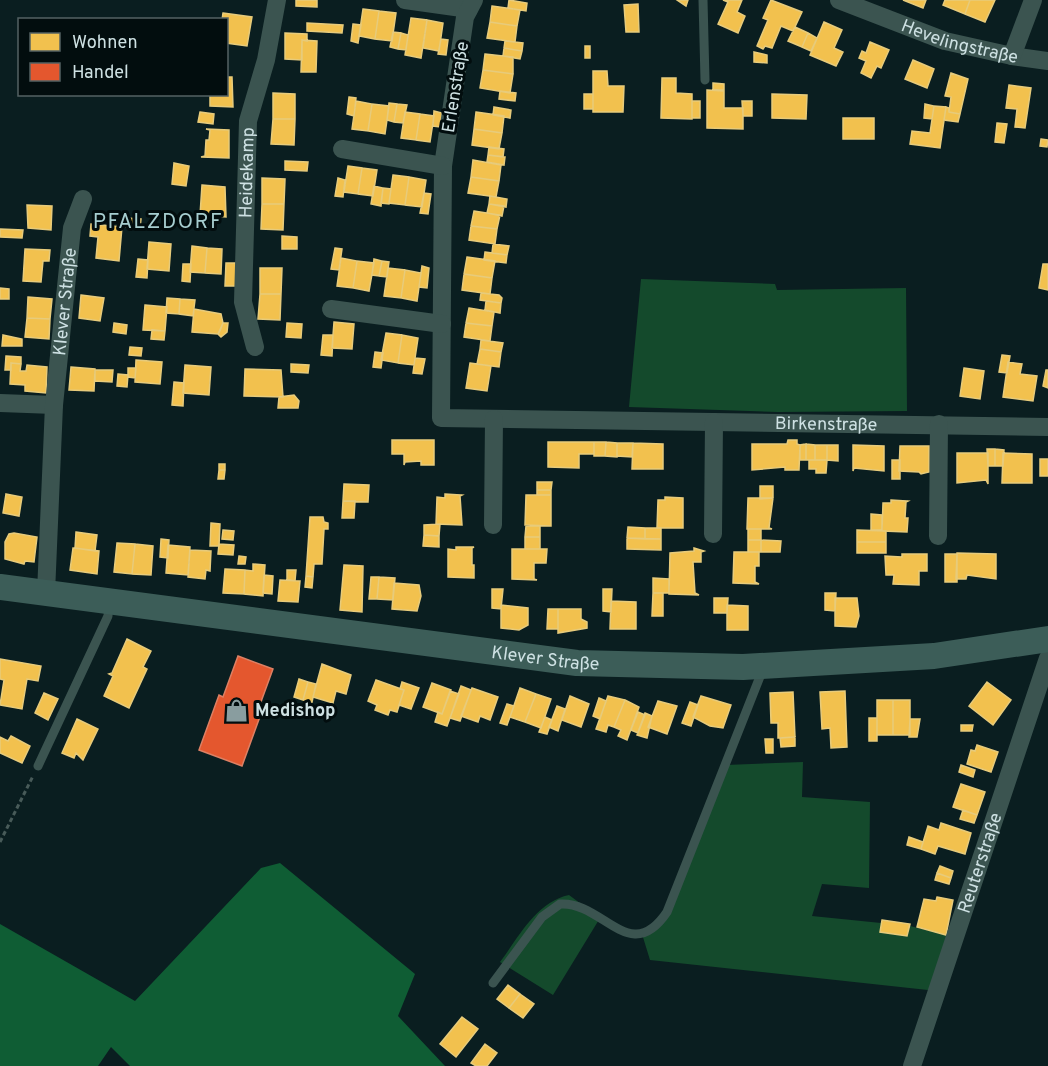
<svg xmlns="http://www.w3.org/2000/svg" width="1048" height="1066" viewBox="0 0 1048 1066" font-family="Overpass,sans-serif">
<rect width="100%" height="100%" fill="#0a1e20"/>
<path fill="#144a2c" d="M 641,279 L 775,284 L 777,290 L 906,288 L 907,411 L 778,412 L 629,407 Z
M 803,762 L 802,797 L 870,802 L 869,888 L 822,884 L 812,916 L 881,923 L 881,932 L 907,936 L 910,926 L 955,937 L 937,991 L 650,960 L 642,934 L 660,923 L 726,765 Z
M 569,895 L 600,918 L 553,995 L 500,962 C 519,937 536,902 569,895 Z"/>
<path fill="#0f5d34" d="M 280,863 L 415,974 L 398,1016 L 445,1066 L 130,1066 L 111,1047 L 98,1066 L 0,1066 L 0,924 L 135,1001 L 261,868 Z"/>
<path fill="#f2c14e" stroke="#e7cb7b" stroke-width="1.5" d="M 296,0 L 317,0 L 317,7 L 296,6 Z
M 509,0 L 527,3 L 526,11 L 508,8 Z
M 677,0 L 688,0 L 686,6 Z
M 723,0 L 742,0 L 737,12 L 745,16 L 738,33 L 718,24 L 728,2 Z
M 771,0 L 802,12 L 793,31 L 781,26 L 772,48 L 765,46 L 763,49 L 757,46 L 768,20 L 763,18 Z
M 903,0 L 926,0 L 923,8 Z
M 945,0 L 970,0 L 965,14 L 943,5 Z
M 970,0 L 995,0 L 985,22 L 965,14 Z
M 638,4 L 639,32 L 626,32 L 624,5 Z
M 492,6 L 520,10 L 517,26 L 490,22 Z
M 363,9 L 379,11 L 375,39 L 359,36 Z
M 379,11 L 396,13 L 392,41 L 375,39 Z
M 223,13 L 252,17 L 247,46 L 226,43 L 226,20 L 222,20 Z
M 411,18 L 427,20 L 421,58 L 405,55 Z
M 427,20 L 443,23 L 439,51 L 423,48 Z
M 490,22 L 517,26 L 515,42 L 487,38 Z
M 824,22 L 842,30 L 834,48 L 843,52 L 836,66 L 810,55 Z
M 307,23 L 343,25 L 342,33 L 307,31 Z
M 353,24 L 361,25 L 358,43 L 351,41 Z
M 795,27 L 808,33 L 802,47 L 788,41 Z
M 393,32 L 401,33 L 398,49 L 390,47 Z
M 285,33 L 307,34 L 307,41 L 302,40 L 302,60 L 285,59 Z
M 401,33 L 408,35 L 406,50 L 398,49 Z
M 808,33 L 817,38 L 811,51 L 802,47 Z
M 441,39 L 448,40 L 446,55 L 438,54 Z
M 302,40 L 317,41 L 316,72 L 301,72 Z
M 505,41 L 523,43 L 522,51 L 504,48 Z
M 870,42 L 889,50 L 881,68 L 877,66 L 871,78 L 861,73 L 866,61 L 859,58 L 862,51 L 866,53 Z
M 585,46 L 590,46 L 590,58 L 585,58 Z
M 504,48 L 522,51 L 520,59 L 503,56 Z
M 754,52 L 767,55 L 767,63 L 754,62 Z
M 485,54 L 513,57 L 513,74 L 483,70 Z
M 913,60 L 934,69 L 927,88 L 905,79 Z
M 483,70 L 513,74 L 510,93 L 480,88 Z
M 593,71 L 607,71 L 608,86 L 624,86 L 623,112 L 593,112 Z
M 951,73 L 968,79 L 960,114 L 949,112 L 951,97 L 945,96 Z
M 226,77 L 232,77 L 233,107 L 210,106 L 210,94 L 226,94 Z
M 662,78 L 676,78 L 676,93 L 692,94 L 692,119 L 661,118 Z
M 713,83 L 724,84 L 724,90 L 713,90 Z
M 1009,85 L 1031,88 L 1025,128 L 1015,127 L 1017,109 L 1006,108 Z
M 707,90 L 724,91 L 724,108 L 743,108 L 743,129 L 707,128 Z
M 500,91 L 516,93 L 515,101 L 499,99 Z
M 273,93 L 295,94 L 295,119 L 273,119 Z
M 584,94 L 593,94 L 593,109 L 584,109 Z
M 772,94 L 807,95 L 806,119 L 772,118 Z
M 349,97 L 356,98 L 354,116 L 347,114 Z
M 356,101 L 372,104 L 368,131 L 352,129 Z
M 692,101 L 700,101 L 700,118 L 692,118 Z
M 742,101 L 752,101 L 752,116 L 743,116 Z
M 389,103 L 397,104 L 394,122 L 387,120 Z
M 372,104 L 389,106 L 385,134 L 368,131 Z
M 397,104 L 407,105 L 403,123 L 394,122 Z
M 925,104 L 934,106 L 932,119 L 924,118 Z
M 934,106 L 946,107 L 940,148 L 910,144 L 912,131 L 930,133 Z
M 494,107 L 511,110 L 510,118 L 493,115 Z
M 946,107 L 949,108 L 949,112 L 960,114 L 958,122 L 944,120 Z
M 434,111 L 442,113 L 440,127 L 433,126 Z
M 200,112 L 214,114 L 213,124 L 198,122 Z
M 405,112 L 420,114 L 416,140 L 401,138 Z
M 476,112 L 504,116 L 502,133 L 474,129 Z
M 420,114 L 434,116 L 430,142 L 416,140 Z
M 843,118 L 874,118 L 874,139 L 843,139 Z
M 273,119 L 295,119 L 294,145 L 271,144 Z
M 997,123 L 1007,124 L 1004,143 L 995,142 Z
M 206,129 L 229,130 L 229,158 L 201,157 L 205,156 L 206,140 L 209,140 L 210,130 Z
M 474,129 L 502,133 L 499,149 L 472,145 Z
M 1041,139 L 1048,140 L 1047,147 L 1040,146 Z
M 489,147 L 504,149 L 503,157 L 488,155 Z
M 488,155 L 505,157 L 504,165 L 487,162 Z
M 473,160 L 501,165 L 499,181 L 471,177 Z
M 285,161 L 308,162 L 307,171 L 285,170 Z
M 174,163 L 189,166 L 186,186 L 172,184 Z
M 348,166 L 362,168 L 358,194 L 344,192 Z
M 362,168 L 377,170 L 373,196 L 358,194 Z
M 393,175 L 409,177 L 405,205 L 389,203 Z
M 409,177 L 426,180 L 422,207 L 405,205 Z
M 471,177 L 499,181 L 496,197 L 468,193 Z
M 262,178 L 285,179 L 284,204 L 262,204 Z
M 338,178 L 345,180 L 343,197 L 335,196 Z
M 202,185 L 225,187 L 226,217 L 200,215 Z
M 374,186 L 383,188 L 381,206 L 371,204 Z
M 383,188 L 391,189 L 389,204 L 381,203 Z
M 424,193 L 431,194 L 428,214 L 420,213 Z
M 490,196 L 507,199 L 506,207 L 489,204 Z
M 262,204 L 284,204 L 283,230 L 261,229 Z
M 489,204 L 504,206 L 502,216 L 487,213 Z
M 27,205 L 52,206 L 51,230 L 28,228 Z
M 474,211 L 500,215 L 497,229 L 471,226 Z
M 127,218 L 141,219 L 140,228 L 126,227 Z
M 91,224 L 122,227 L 119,261 L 96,258 L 98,237 L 90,236 Z
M 471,226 L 497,229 L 495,244 L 469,240 Z
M 0,229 L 23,230 L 22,238 L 0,237 Z
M 282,236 L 297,237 L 297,249 L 282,249 Z
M 149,242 L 171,244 L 169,271 L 147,269 Z
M 493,244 L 509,246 L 507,255 L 492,253 Z
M 192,246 L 207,248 L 205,273 L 190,272 Z
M 207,248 L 222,249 L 221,274 L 205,273 Z
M 335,248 L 342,249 L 339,270 L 331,269 Z
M 25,249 L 50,250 L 49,261 L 43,261 L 41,282 L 23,281 Z
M 485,252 L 507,255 L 506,263 L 484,260 Z
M 467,257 L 495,261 L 492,278 L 464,274 Z
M 341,258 L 357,261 L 353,288 L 337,286 Z
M 138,259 L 148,260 L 147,278 L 136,277 Z
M 374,259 L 382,261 L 379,276 L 372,275 Z
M 357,261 L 374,263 L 369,291 L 353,288 Z
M 382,261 L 389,262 L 387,277 L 379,276 Z
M 226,263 L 237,263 L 236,286 L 225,286 Z
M 183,264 L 191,264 L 190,282 L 182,281 Z
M 1043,264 L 1048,264 L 1048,290 L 1039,288 Z
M 422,266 L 429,268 L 427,288 L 419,287 Z
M 260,268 L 282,268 L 281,294 L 260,294 Z
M 388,268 L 405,270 L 401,298 L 384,296 Z
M 405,270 L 421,273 L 417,301 L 401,298 Z
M 464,274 L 492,278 L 490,294 L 462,290 Z
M 0,288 L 9,289 L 9,299 L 0,299 Z
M 481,293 L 499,295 L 502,298 L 501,303 L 480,300 Z
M 260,294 L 281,294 L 280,320 L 258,319 Z
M 81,295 L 104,298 L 100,321 L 79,318 Z
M 28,297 L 52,299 L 50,319 L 27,318 Z
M 167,298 L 180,299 L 179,314 L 166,313 Z
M 180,299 L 195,300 L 193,316 L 179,314 Z
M 486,301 L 501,303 L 500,313 L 485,310 Z
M 145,305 L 167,307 L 165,331 L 143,330 Z
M 469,308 L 494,312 L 492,326 L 466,323 Z
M 194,309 L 221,314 L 223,323 L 220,331 L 218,334 L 192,332 Z
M 27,318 L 50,319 L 49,339 L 25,337 Z
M 334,322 L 354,324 L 352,349 L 332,348 Z
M 114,323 L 127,325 L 126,334 L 113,332 Z
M 223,323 L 228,323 L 227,332 L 221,337 L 218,334 Z
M 287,323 L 302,324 L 301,338 L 286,337 Z
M 466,323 L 492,326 L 490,341 L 464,337 Z
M 152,330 L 165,331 L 164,340 L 151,339 Z
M 386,333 L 402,335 L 398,363 L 381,360 Z
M 3,335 L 22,339 L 22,346 L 2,346 Z
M 323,335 L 333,335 L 332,356 L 321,355 Z
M 402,335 L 418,338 L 414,365 L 398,363 Z
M 481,340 L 503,343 L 501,352 L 480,349 Z
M 130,347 L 142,348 L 141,356 L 129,355 Z
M 480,349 L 501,352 L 499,367 L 477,364 Z
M 375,352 L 383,353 L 381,368 L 373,367 Z
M 1002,355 L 1010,356 L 1007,373 L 999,372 Z
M 6,356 L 21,357 L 21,364 L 11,363 L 11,370 L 5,370 Z
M 415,358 L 425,359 L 422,374 L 413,373 Z
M 136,360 L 162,362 L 160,384 L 135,382 Z
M 1008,362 L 1022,364 L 1020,374 L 1037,376 L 1033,401 L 1003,397 Z
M 11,363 L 21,364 L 20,371 L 26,371 L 27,365 L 47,367 L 46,393 L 25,391 L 25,385 L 10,384 Z
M 470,363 L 491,366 L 487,391 L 466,388 Z
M 291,364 L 309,365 L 308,373 L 291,372 Z
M 185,365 L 211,367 L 209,395 L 183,393 Z
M 71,367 L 95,369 L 94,391 L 69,390 Z
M 128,368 L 136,368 L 135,378 L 128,377 Z
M 964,368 L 984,371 L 980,399 L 960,396 Z
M 245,369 L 281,370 L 283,397 L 244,396 Z
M 95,370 L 113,370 L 112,382 L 95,381 Z
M 1046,370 L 1048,370 L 1048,388 L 1043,386 Z
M 118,374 L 128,375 L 127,387 L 117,386 Z
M 174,382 L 184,383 L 183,406 L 172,405 Z
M 294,395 L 299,401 L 298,408 L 278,408 L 279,397 Z
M 392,440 L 434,440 L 434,465 L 421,465 L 421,461 L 405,462 L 404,465 L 404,454 L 392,454 Z
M 788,440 L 797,440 L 797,444 L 800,445 L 799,470 L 785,470 L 785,467 L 752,470 L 752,444 L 787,444 Z
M 548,442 L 594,442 L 594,454 L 579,454 L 579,468 L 548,467 Z
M 594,442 L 606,442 L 605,456 L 594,456 Z
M 606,442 L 617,443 L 617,457 L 605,456 Z
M 617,443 L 633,443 L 632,457 L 617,456 Z
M 633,443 L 663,444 L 663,469 L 632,469 Z
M 806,444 L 806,460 L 800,460 L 800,445 Z
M 806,444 L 815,445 L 815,460 L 806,460 Z
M 815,445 L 827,445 L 827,460 L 815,460 Z
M 827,445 L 838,445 L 838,461 L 827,460 Z
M 853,445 L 884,446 L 884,471 L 854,468 L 853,471 Z
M 900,446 L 929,446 L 929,472 L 921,474 L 919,472 L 899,471 Z
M 987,449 L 995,449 L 995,466 L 988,466 Z
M 995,449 L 1004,450 L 1003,466 L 995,466 Z
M 957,453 L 988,453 L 988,484 L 986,480 L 957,483 Z
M 1003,453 L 1032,454 L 1032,483 L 1002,483 Z
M 1040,459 L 1048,459 L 1048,476 L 1040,476 Z
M 809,460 L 827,460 L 826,473 L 816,473 L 816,469 L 809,469 Z
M 892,460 L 900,460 L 900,479 L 892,479 Z
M 219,464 L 225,464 L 225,470 L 219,470 Z
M 219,470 L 225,470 L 224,479 L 218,479 Z
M 537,482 L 552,482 L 551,490 L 537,490 Z
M 344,484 L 369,485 L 368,502 L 343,501 Z
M 760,486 L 773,486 L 773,498 L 760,499 Z
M 537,490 L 551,490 L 551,495 L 537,495 Z
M 6,494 L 22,497 L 19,516 L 3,513 Z
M 445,494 L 462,495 L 460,496 L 462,525 L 436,524 L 437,497 L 445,498 Z
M 526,495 L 551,495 L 551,526 L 525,525 Z
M 665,497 L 683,498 L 683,528 L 657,528 L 658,500 L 665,500 Z
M 748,498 L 773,498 L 769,528 L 772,529 L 747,529 Z
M 891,500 L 908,501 L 906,502 L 905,518 L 908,518 L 907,532 L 882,531 L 883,503 L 891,503 Z
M 343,501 L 355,501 L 354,518 L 342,518 Z
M 871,514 L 882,515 L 882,530 L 871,530 Z
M 310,517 L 323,517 L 324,522 L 328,523 L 328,529 L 324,529 L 322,564 L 314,564 L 313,577 L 306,576 Z
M 211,523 L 220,524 L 219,546 L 210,546 Z
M 440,524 L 439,536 L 424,535 L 424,525 Z
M 526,526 L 540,526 L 540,537 L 525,537 Z
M 628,527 L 645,528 L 645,539 L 627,538 Z
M 645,528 L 661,528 L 661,539 L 645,539 Z
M 748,529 L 761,529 L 761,540 L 748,540 Z
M 223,530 L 234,531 L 233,540 L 222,539 Z
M 857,530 L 886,531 L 886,542 L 857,542 Z
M 76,532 L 97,535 L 95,551 L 75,548 Z
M 14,533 L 37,537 L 34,562 L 25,561 L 24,564 L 5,559 L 5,542 L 9,534 Z
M 424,535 L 439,536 L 439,547 L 423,546 Z
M 525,537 L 540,537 L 540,549 L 525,549 Z
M 627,538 L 661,539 L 661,550 L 627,549 Z
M 161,539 L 169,540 L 168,558 L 160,557 Z
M 748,540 L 761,540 L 761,552 L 748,552 Z
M 761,540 L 781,541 L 780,552 L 761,552 Z
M 857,542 L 886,542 L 886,553 L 857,553 Z
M 117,543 L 135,544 L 132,574 L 114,572 Z
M 135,544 L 153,546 L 151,575 L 132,574 Z
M 219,544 L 234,545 L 233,555 L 218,554 Z
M 168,545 L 190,547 L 188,575 L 166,573 Z
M 456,547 L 474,547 L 472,548 L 472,565 L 474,565 L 474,578 L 448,577 L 448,549 L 456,550 Z
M 73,548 L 99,551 L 97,574 L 70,570 Z
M 694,548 L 704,551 L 701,552 L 701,562 L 693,562 L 695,593 L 699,595 L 669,594 L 670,553 L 694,551 Z
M 512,549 L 547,549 L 546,563 L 534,563 L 534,579 L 537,580 L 512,579 Z
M 190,550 L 211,551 L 210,571 L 206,570 L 205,579 L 188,577 Z
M 734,552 L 759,552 L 759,566 L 755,566 L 755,582 L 759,584 L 733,583 Z
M 957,553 L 996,554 L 996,579 L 967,575 L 966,579 L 956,579 Z
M 902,554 L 927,554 L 927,571 L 919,571 L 919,585 L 893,584 L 894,575 L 886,575 L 885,556 L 902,557 Z
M 945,554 L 957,554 L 957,582 L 945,582 Z
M 239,556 L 246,557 L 245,564 L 238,564 Z
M 253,564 L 265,565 L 263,596 L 244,594 L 245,570 L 253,571 Z
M 344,565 L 363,566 L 362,612 L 340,610 Z
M 225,569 L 245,570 L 244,594 L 223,593 Z
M 287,570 L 296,570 L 295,581 L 287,580 Z
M 264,575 L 273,576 L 272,594 L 263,593 Z
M 306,576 L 313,577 L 312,588 L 305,587 Z
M 371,577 L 379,577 L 377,599 L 369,599 Z
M 379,577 L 395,578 L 393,600 L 377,599 Z
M 653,578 L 669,579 L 669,593 L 653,593 Z
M 280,580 L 300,581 L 298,602 L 278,601 Z
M 394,583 L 419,585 L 421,596 L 417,611 L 392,609 Z
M 492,589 L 503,589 L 501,609 L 492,608 Z
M 603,589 L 612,589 L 611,612 L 603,611 Z
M 653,593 L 663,593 L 663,616 L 652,616 Z
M 825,593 L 836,593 L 835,611 L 825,610 Z
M 714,598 L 728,598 L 727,613 L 714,613 Z
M 835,598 L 857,598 L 859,616 L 856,627 L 835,626 Z
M 611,601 L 636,602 L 636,629 L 610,629 Z
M 501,605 L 528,608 L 528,625 L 519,630 L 501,628 Z
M 727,605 L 748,606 L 748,630 L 727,630 Z
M 548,609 L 558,609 L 558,629 L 547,629 Z
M 558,609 L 581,609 L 581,619 L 587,622 L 587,628 L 558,633 Z
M 127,639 L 151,651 L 143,667 L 147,669 L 129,708 L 104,696 L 113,676 L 109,674 L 112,673 Z
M 0,659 L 41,666 L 38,681 L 27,679 L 22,709 L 0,705 L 4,680 L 0,679 Z
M 322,664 L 351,675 L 346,694 L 336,691 L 333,703 L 313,697 Z
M 299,679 L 308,682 L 303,700 L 294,697 Z
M 376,680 L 404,690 L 397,712 L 390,710 L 388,715 L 375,710 L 377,705 L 368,701 Z
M 308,682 L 316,684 L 312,702 L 303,700 Z
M 402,682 L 419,688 L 411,709 L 399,705 L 404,690 L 400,689 Z
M 987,682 L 1011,700 L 993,725 L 969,706 Z
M 432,683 L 451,690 L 442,714 L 423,707 Z
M 461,686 L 471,690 L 460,721 L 450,718 Z
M 472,688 L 498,697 L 490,720 L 480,716 L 478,722 L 461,716 Z
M 520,688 L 536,694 L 525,722 L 510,717 Z
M 450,691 L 459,694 L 447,726 L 435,722 L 438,712 L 442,714 Z
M 845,691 L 847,747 L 831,748 L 830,728 L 822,729 L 820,692 Z
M 793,692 L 795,737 L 778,738 L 778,723 L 771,723 L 770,693 Z
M 44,693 L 58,699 L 48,720 L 35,713 Z
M 536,694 L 551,699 L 541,728 L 525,722 Z
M 570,696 L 589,704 L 581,727 L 562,720 Z
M 608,696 L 625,700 L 614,727 L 608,725 L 606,732 L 596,729 Z
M 701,696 L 731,705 L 723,728 L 710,726 L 693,717 Z
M 599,698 L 606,701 L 600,719 L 593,716 Z
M 625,700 L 639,707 L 627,740 L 618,736 L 621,730 L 614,727 Z
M 877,700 L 893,700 L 893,735 L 877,735 Z
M 893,700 L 910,700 L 910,735 L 893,735 Z
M 658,701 L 677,706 L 667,734 L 648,727 Z
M 690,702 L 698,705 L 691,726 L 682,723 Z
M 507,704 L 514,706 L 507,725 L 500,723 Z
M 557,706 L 565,709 L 558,731 L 549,727 Z
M 638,712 L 645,715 L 638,733 L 631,730 Z
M 645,713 L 652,716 L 647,738 L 637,735 Z
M 545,717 L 552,720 L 547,734 L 539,732 Z
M 869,718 L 877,718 L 877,741 L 869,741 Z
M 77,719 L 98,729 L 83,760 L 76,753 L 74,758 L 62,753 Z
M 910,719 L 920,719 L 917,737 L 909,737 Z
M 961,725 L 973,725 L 972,731 L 961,731 Z
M 11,736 L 30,746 L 22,763 L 0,753 L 0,737 L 8,741 Z
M 795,737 L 795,746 L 781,747 L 780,738 Z
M 765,739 L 773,739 L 773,753 L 766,753 Z
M 977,745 L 998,752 L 991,772 L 967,764 L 971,750 L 975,751 Z
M 961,765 L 975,770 L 973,777 L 959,772 Z
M 961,784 L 985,792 L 977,815 L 953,807 Z
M 963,810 L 977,815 L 974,823 L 960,819 Z
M 941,823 L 971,833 L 965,854 L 938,846 L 935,854 L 921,849 L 928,826 L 939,830 Z
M 909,837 L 923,842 L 921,849 L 907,845 Z
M 940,866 L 953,871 L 951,878 L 937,873 Z
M 937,873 L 951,878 L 949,884 L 935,880 Z
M 937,897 L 953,900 L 946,935 L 917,927 L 924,899 L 936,901 Z
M 882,920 L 910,924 L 907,936 L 880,932 Z
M 508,985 L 520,994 L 509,1008 L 497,999 Z
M 520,994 L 534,1004 L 523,1018 L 509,1008 Z
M 462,1017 L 478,1029 L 456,1057 L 440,1044 Z
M 485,1044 L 497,1053 L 487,1066 L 476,1066 L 471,1063 Z"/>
<path fill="#e4572e" stroke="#dd8064" stroke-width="1.5" d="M 238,656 L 273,669 L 258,710 L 262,711 L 242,766 L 199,750 L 219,695 L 223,697 Z"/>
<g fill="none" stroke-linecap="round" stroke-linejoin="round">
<path stroke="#485b59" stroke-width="3" stroke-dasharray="4.5 3" stroke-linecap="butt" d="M 0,842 L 33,776"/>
<path stroke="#3b5450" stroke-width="9" d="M 703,0 L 705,80
M 38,766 L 108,616 L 109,604
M 493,983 L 542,917 L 560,904 C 603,901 630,967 667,912 L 763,669"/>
<g stroke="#3b5450" stroke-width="18">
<path d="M 405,0 L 469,9"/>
<path id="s1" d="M 474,0 L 465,17 L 443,166 L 441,418 L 1048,427"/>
<path id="s2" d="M 839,0 L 945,41 L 1012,56 L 1048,61"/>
<path d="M 1012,56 L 1033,0"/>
<path d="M 342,149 L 443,166"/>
<path d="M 331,309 L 442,324"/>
<path id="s3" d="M 255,347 L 243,302 L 248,121 L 266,60 L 277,0"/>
<path d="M 0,403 L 54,405"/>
<path d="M 493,525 L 494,419"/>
<path d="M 713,534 L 714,422"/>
<path d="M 938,536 L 939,424"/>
<path id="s4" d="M 46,593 L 54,405 L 72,228 L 83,199"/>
<path id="s5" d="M 912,1066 L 1048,658"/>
</g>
<path stroke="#3c5d58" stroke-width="26" id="s6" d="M 0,587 L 577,663 L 743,667 L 934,656 L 1048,639"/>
</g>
<defs>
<symbol id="shop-bare" viewBox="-9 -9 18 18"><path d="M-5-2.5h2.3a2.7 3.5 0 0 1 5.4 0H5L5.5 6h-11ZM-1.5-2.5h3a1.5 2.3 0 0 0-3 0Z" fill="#899d9f" stroke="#020d0e" stroke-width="2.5" paint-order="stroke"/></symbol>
</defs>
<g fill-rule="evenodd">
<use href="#shop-bare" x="220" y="694" width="33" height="33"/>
</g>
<g text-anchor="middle" stroke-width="6" stroke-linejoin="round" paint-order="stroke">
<g font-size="18" fill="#cee1e3" stroke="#020d0e">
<text dy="6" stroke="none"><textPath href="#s2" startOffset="128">Hevelingstraße</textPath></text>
<text transform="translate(455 87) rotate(-81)" y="6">Erlenstraße</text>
<text dy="6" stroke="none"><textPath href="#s3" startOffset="176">Heidekamp</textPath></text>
<text dy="6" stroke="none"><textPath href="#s4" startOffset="292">Klever Straße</textPath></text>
<text dy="6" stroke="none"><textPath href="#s1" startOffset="807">Birkenstraße</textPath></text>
<text dy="6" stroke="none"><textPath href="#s6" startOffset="550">Klever Straße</textPath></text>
<text dy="6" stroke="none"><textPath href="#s5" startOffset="214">Reuterstraße</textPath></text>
</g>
<g font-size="18" font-weight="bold" fill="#cee1e3" stroke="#020d0e" text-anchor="start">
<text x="255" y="716">Medishop</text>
</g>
<g font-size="21" letter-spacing="1.5" fill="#a6cdcf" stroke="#020d0e">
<text x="158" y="228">PFALZDORF</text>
</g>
</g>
<rect x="18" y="18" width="210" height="78" fill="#020d0e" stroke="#546263" stroke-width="1.5"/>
<rect x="30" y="33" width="30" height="18" fill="#f2c14e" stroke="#546263" stroke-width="1.5"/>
<text x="72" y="48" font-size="18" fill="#cee1e3">Wohnen</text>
<rect x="30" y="63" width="30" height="18" fill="#e4572e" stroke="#546263" stroke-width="1.5"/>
<text x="72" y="78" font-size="18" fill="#cee1e3">Handel</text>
</svg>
